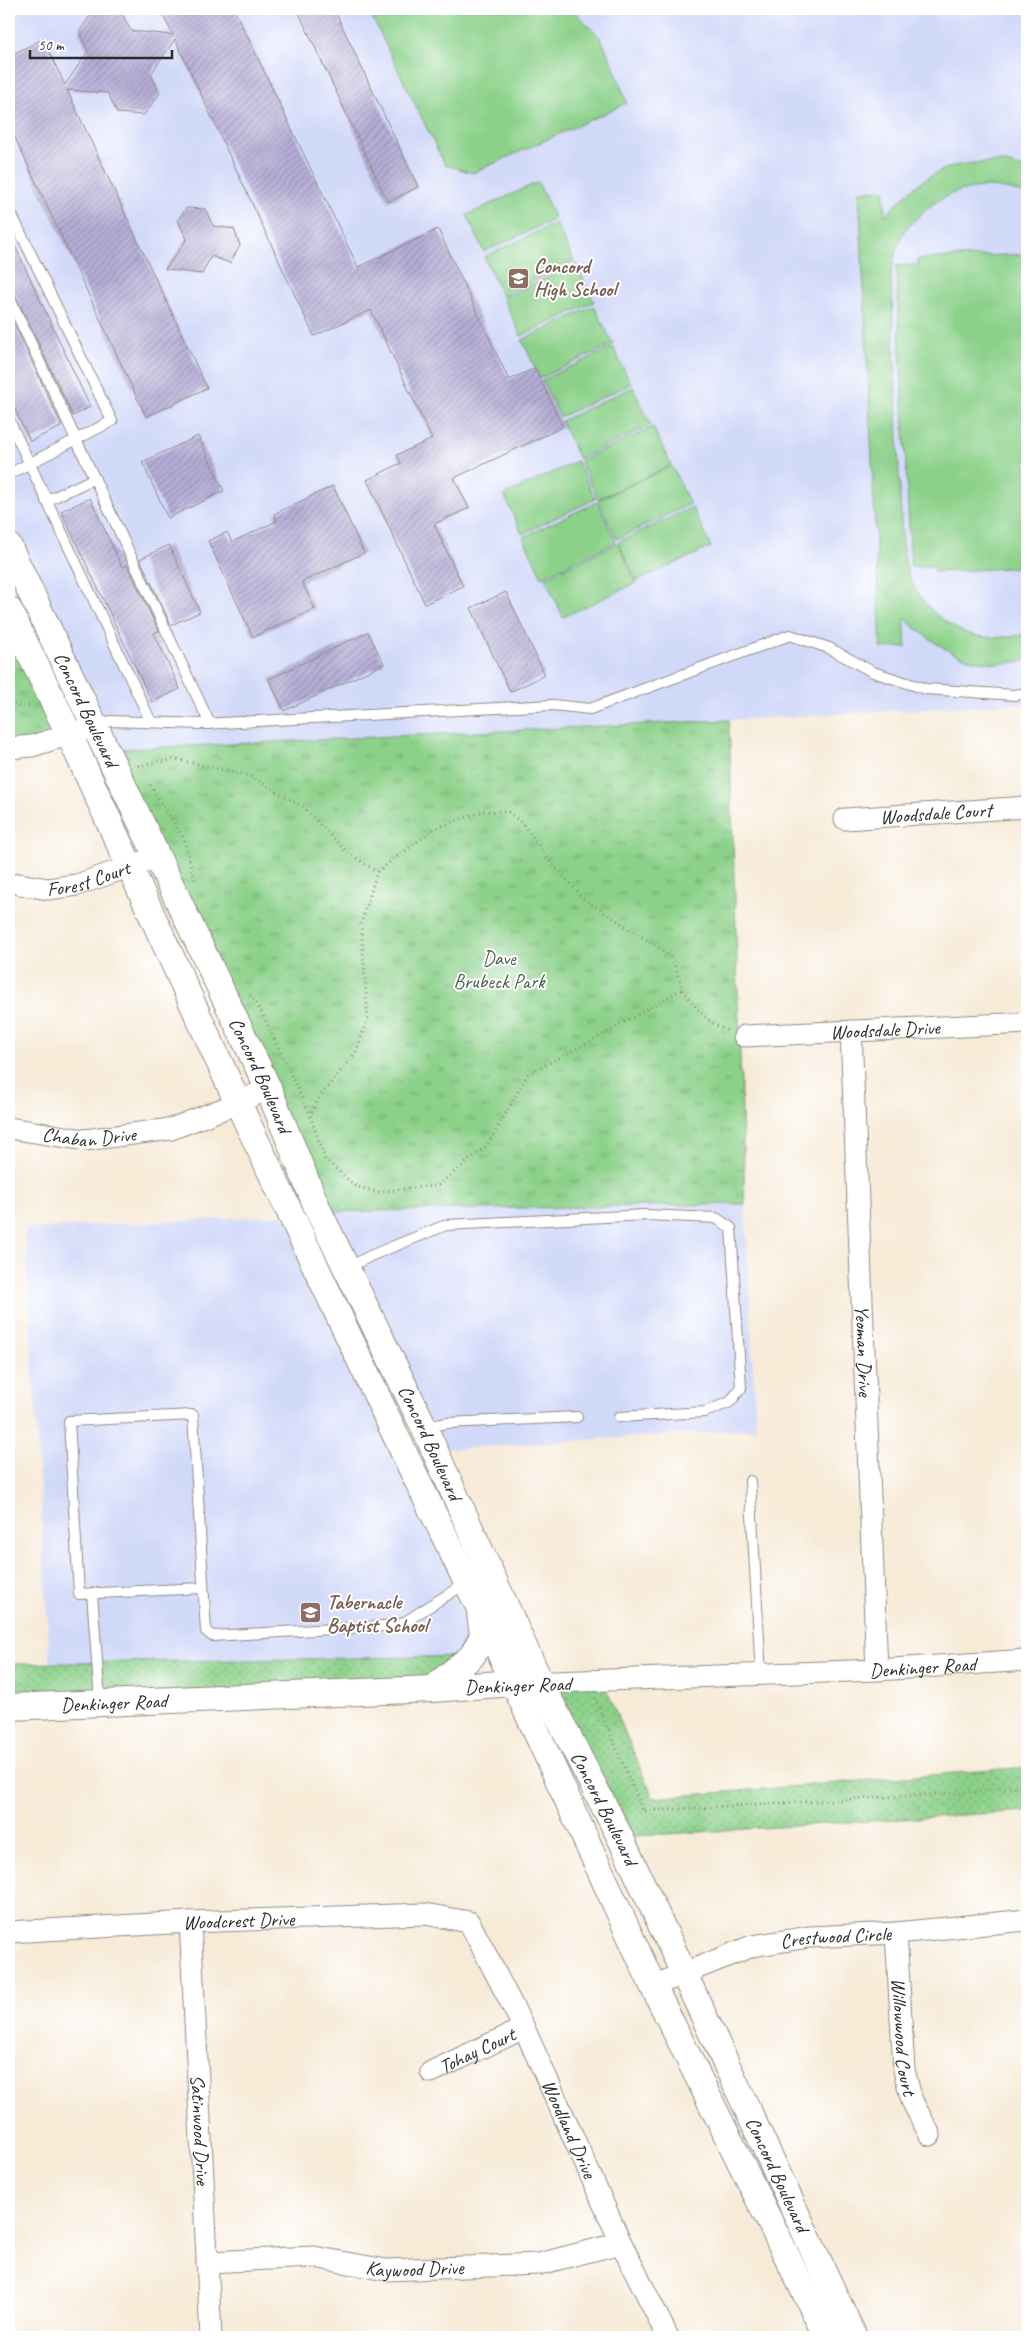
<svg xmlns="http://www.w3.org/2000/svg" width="1036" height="2346" viewBox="0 0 1036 2346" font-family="Caveat,sans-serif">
<defs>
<pattern id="grass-dots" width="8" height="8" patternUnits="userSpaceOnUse" patternTransform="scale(1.25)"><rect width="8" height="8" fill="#8cd18a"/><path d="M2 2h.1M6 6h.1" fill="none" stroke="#73aa71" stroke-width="1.8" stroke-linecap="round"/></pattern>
<pattern id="park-tufts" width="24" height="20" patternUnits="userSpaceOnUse" patternTransform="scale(1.25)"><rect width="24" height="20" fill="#8cd18a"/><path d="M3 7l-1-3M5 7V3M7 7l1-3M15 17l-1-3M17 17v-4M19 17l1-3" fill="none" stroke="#73aa71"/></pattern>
<pattern id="building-hatch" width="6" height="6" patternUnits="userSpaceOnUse" patternTransform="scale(1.25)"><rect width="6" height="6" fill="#b5add7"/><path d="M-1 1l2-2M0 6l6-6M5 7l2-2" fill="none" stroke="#938daf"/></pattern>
</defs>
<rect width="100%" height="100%" fill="#fff"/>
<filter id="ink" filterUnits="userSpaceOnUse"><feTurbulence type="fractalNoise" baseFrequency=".02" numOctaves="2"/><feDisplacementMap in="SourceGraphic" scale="10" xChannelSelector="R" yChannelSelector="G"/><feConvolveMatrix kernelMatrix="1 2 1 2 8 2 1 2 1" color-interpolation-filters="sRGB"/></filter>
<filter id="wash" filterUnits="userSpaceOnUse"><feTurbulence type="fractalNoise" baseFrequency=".0096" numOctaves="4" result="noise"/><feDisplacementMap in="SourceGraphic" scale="20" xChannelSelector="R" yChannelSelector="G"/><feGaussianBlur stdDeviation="1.12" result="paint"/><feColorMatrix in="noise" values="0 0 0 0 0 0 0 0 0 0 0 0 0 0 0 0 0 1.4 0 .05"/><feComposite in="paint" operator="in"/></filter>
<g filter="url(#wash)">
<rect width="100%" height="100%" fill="#f7ebd8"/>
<path fill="#d1d9f9" d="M 9,9 L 1027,9 L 1027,703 L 729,720 L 105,750 L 9,547 Z
M 745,1204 L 756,1429 L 434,1450 L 319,1212 Z
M 292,1215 L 479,1607 L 472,1656 L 50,1663 L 25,1229 Z"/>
<path fill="url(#grass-dots)" stroke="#5c7e5a" d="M 472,1656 L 432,1689 L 9,1707 L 9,1664 Z
M 603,1681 L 653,1798 L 1027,1767 L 1027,1811 L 620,1837 L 540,1682 Z"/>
<path fill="url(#park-tufts)" stroke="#5c7e5a" d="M 9,610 L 69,734 L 9,748 Z
M 729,720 L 745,1204 L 319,1212 L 105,750 Z"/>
<path fill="#8cd18a" stroke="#5c7e5a" d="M 372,9 L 572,9 L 600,37 L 614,67 L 627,103 L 473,173 L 445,165 L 369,11 Z
M 1002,162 L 1027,169 L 1027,195 C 985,179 945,187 914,221 C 910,225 904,230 902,236 C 896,247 894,260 891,273 L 902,542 C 904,556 906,570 912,583 C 923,607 951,631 977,636 C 994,639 1011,637 1027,634 L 1027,660 C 975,671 942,652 904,618 L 906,647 L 881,648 L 859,191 L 884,190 L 886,216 C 904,194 929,171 959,165 C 972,162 988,163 1002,162 Z
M 538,182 L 555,219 L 484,252 L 467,215 Z
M 556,223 L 574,261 L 502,296 L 484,257 Z
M 1027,254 L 1027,567 L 934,572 L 933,566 L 911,567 L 896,266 L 918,265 L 918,259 Z
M 576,264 L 594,302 L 521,336 L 503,298 Z
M 594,306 L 613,344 L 540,378 L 522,340 Z
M 613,347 L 631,384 L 560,417 L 542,380 Z
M 633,387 L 651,425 L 579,459 L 561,421 Z
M 653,427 L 671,465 L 598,499 L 580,461 Z
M 577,461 L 595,499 L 522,534 L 504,495 Z
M 672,466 L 690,504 L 617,539 L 598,500 Z
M 597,502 L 616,542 L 542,577 L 523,537 Z
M 692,507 L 711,547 L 637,581 L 618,542 Z
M 618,543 L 636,583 L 563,617 L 545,578 Z"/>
<g id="blocks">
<path fill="url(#building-hatch)" d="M 160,9 L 234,9 L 358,267 L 438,229 L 509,380 L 535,368 L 563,427 L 454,478 L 469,508 L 434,524 L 463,586 L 425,604 L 367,480 L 401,463 L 397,455 L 432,439 L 371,310 L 314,336 L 175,39 L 151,74 L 160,93 L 144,115 L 117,113 L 108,93 L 67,90 L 207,388 L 146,417 L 9,125 L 9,56 L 43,39 L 65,85 L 88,51 L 79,32 L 94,10 L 121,12 L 131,31 L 173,35 Z
M 297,9 L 334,9 L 418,187 L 388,202 Z
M 186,208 L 205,209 L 213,226 L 234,229 L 240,246 L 230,263 L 211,256 L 202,274 L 165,269 L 187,239 L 178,220 Z
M 9,233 L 90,407 L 73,416 L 15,294 L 9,290 Z
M 9,313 L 60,422 L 61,427 L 30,441 L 9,398 Z
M 198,436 L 224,491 L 168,518 L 142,462 Z
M 333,486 L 364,553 L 302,582 L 315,609 L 253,637 L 208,541 L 227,532 L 232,542 L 277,521 L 274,514 Z
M 90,498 L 122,567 L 127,565 L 159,631 L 154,633 L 180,689 L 152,702 L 61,511 Z
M 169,545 L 200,612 L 171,625 L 140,559 Z
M 506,592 L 545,675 L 510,692 L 471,608 Z
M 368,632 L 384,664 L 284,711 L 269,679 Z"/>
</g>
</g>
<g filter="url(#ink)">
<use href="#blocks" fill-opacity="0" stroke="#918b82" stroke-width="1"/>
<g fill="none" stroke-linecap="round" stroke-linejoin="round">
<defs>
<path id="service" d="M 9,209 L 112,421 L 9,474
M 9,297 L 210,724
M 9,420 L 151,722
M 46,501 L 95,478
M 95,726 L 110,721 L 204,724 L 553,705 L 590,709 L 790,635 L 829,648 L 873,672 L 926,689 L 1015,695 L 1027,693
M 348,1268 L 370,1256 L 446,1225 L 645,1215 L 716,1218 L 731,1228 L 741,1388 L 730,1402 L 705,1412 L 619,1417
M 426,1427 L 447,1423 L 577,1417
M 750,1481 L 761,1675
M 202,1588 L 79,1594 L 69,1421 L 193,1415 L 206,1631 L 212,1636 L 400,1625 L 466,1583
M 92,1593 L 100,1702"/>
<g id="minor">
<path d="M 9,748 L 32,746 L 83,730"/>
<path id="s1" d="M 845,819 L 1027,807"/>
<path id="s2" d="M 19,884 L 48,889 L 77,885 L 156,857"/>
<path id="s3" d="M 851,1031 L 877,1670"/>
<path id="s4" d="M 744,1036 L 1027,1023"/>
<path id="s5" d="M 9,1128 L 85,1140 L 171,1129 L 238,1103 L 268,1088"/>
<path id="s6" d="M 527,1683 L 877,1670 L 1027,1660"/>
<path id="s7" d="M 190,1922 L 211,2337"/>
<path id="s8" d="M 9,1932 L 190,1922 L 425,1914 L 469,1922 L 524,2028 L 621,2243 L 668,2337"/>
<path id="s9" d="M 896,1933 L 904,2070 L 912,2101 L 930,2135"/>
<path id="s10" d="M 653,1986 L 752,1946 L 809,1937 L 896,1933 L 1027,1920"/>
<path id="s11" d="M 431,2072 L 524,2028"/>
<path id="s12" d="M 207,2262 L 314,2257 L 386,2270 L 539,2264 L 621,2243"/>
</g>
<g id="tertiary">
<path id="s13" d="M 9,547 L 268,1088 L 319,1212 L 424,1427 L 540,1682 L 620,1837 L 854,2337"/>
<path d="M 9,610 L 69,734 L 238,1103 L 404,1453 L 479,1607 L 653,1986 L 827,2337"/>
<path d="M 432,1689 L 472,1656 L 483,1636 L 480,1613"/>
<path id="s14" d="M 9,1707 L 432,1689 L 514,1683"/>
</g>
</defs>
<use href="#service" stroke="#918b82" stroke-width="12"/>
<use href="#minor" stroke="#918b82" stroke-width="23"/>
<use href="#tertiary" stroke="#918b82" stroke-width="28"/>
<path stroke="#918b82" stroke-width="3" stroke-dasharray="1 4" stroke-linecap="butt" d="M 9,702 L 20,707 L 32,705
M 138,766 L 175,759 L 250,776 L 303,807 L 346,851 L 377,872
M 150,785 L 184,839 L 195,880
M 483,811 L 508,812 L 522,823 L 550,861 L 585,900 L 661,949 L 674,962 L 682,989 L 590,1042 L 528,1074 L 487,1146 L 438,1185 L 377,1192 L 355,1186 L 325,1159 L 310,1115 L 321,1095 L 356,1052 L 368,1018 L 361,924 L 377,872 L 434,829 Z
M 682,990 C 694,1004 708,1025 727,1030
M 250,995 L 264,1017 L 310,1115
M 595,1698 L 643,1811 L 975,1792 L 1027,1785"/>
<use href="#service" stroke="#fff" stroke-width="10"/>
<use href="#minor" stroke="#fff" stroke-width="21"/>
<use href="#tertiary" stroke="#fff" stroke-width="26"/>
</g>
</g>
<defs>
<symbol id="school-square" viewBox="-11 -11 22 22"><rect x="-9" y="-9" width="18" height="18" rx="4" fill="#8d6e63" stroke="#fff"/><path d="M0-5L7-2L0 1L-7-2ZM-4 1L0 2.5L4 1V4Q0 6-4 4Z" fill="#fff"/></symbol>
</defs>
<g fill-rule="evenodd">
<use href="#school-square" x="506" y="266" width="25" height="25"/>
<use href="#school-square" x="298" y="1600" width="25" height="25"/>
</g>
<g text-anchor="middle" stroke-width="4" stroke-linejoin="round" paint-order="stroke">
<g font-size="20" font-weight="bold" fill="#785e54" stroke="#fff" text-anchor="start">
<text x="534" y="273">Concord<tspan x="534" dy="23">High School</tspan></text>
<text x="327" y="1609">Tabernacle<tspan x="327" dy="23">Baptist School</tspan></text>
</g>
<g font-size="20" fill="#2b2b2b" stroke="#fff">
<text dy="7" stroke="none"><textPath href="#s13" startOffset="180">Concord Boulevard</textPath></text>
<text dy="7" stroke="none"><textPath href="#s1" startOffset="91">Woodsdale Court</textPath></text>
<text dy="7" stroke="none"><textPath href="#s2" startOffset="71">Forest Court</textPath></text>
<text dy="7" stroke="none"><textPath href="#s4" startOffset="141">Woodsdale Drive</textPath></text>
<text dy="7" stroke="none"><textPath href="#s13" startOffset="585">Concord Boulevard</textPath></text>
<text dy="7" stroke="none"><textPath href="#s5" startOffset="81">Chaban Drive</textPath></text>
<text dy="7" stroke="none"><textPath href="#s3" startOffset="320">Yeoman Drive</textPath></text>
<text dy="7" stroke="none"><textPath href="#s13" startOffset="990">Concord Boulevard</textPath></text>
<text dy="7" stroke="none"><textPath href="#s6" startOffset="396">Denkinger Road</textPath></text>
<text transform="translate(518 1685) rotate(-2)" y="7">Denkinger Road</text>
<text dy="7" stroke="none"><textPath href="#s14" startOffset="105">Denkinger Road</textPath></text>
<text dy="7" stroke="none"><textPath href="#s13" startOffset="1395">Concord Boulevard</textPath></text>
<text dy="7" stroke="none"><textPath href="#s8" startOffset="230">Woodcrest Drive</textPath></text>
<text dy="7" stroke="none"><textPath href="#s10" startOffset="191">Crestwood Circle</textPath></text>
<text dy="7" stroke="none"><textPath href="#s9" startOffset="104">Willowwood Court</textPath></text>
<text dy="7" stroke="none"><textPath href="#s11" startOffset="51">Tohay Court</textPath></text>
<text dy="7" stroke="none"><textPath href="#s8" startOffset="691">Woodland Drive</textPath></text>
<text dy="7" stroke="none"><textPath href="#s7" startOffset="208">Satinwood Drive</textPath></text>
<text dy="7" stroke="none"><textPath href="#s13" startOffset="1800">Concord Boulevard</textPath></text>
<text dy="7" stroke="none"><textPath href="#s12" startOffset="209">Kaywood Drive</textPath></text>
</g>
<g font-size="20" fill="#485d48" stroke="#fff">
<text x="499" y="965">Dave<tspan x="499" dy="23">Brubeck Park</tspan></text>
</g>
</g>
<rect width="1036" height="2346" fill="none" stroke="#fff" stroke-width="30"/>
<path d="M30 50v8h142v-8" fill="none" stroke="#2b2b2b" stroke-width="2.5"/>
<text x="38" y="50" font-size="15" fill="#2b2b2b" stroke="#ffffff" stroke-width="4" paint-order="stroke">50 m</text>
</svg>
